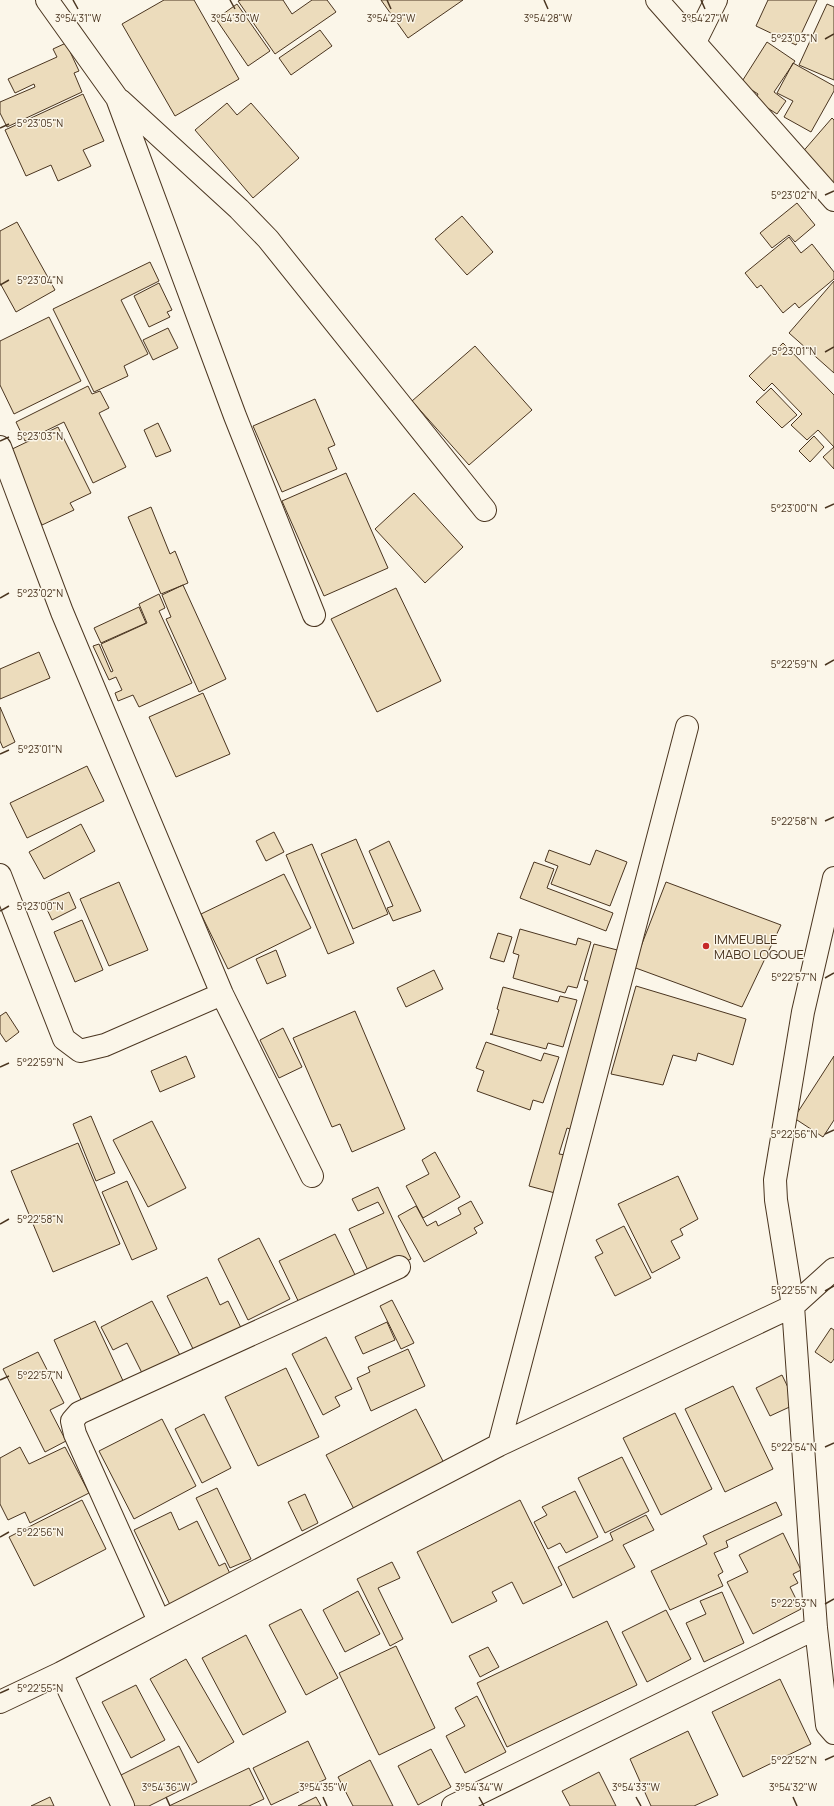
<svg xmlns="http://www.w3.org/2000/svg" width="834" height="1806" viewBox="0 0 834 1806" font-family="Manrope,sans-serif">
<rect width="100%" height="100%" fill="#fbf6e9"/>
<path fill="#ecdcbc" stroke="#4a3520" d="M 164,0 L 194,0 L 239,79 L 175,116 L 122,24 Z
M 241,0 L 283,0 L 292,14 L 312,0 L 327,0 L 336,12 L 275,54 L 238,1 Z
M 381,0 L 463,0 L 408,38 Z
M 768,0 L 817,0 L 796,45 L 756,26 Z
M 237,4 L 270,51 L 248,66 L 216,19 Z
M 827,4 L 834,7 L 834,80 L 799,65 Z
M 320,30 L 332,46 L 291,75 L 279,58 Z
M 767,42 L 795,61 L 774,92 L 786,101 L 777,114 L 755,100 L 758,94 L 741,83 Z
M 66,43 L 79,71 L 74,73 L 82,92 L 7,127 L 0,113 L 0,102 L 35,87 L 34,84 L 15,93 L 8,79 L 57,57 L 53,49 Z
M 793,63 L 834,86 L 834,91 L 811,132 L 784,117 L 793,101 L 777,93 Z
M 83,94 L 104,141 L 83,150 L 91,166 L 58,181 L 51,165 L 26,176 L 5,130 Z
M 227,103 L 237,115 L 251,103 L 299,158 L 253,198 L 195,130 Z
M 832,118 L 834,120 L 834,185 L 800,155 Z
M 797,203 L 815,225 L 795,242 L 789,235 L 772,248 L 760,233 Z
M 462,216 L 493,252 L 467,275 L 435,239 Z
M 17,222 L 55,290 L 16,312 L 0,283 L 0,231 Z
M 789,237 L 801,253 L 812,244 L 834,272 L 834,279 L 799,308 L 795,303 L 783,313 L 761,285 L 757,288 L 745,273 Z
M 150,262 L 159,281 L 121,300 L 148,354 L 124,366 L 128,376 L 94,392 L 53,309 Z
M 834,281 L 834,373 L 789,333 Z
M 159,283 L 172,310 L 167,312 L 170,317 L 149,327 L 134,296 Z
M 49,317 L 81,381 L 14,414 L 0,385 L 0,341 Z
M 168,328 L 178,348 L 153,360 L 143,340 Z
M 783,343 L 834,395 L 834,469 L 823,457 L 834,447 L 818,430 L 807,440 L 791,425 L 802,414 L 772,383 L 764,391 L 749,376 Z
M 475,346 L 532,410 L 469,465 L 412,401 Z
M 88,386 L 92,394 L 100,391 L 109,408 L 99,413 L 126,467 L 93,483 L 64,422 L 25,441 L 16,422 Z
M 771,388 L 797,415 L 782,428 L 756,402 Z
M 315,399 L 335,445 L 328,448 L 337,469 L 282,492 L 253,426 Z
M 158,423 L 171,451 L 156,457 L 144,430 Z
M 58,427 L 91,493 L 70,503 L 74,510 L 42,525 L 6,452 Z
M 814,436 L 824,447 L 810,462 L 799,451 Z
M 346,473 L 388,568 L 324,596 L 282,501 Z
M 414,493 L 463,547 L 425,583 L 375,529 Z
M 151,507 L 170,554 L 175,551 L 188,583 L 161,594 L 128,517 Z
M 183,585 L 226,679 L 199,692 L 166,619 L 171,617 L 162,595 Z
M 396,588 L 441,681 L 377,712 L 331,619 Z
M 159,594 L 165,608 L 159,611 L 192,683 L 139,707 L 133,695 L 118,701 L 115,693 L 122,690 L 116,677 L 109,680 L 93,646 L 99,644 L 111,672 L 113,671 L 101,644 L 147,623 L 139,604 Z
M 139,607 L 146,623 L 101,643 L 94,628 Z
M 39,652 L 50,678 L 0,699 L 0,669 Z
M 203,693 L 230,754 L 176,777 L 149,717 Z
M 0,707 L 15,742 L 3,748 L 0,741 Z
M 87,766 L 104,801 L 27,838 L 10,803 Z
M 81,824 L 95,851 L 44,879 L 29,852 Z
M 274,832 L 284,852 L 266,861 L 256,841 Z
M 356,839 L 388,914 L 353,929 L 321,854 Z
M 389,841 L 421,911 L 393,921 L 387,908 L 393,906 L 369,851 Z
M 312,844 L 354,943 L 328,954 L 286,855 Z
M 549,850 L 590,865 L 596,850 L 627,862 L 610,906 L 551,884 L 558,866 L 545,861 Z
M 534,862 L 554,869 L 547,888 L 613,913 L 606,931 L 520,898 Z
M 284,874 L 311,928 L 228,969 L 201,914 Z
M 119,882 L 148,950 L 109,966 L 80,899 Z
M 666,882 L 781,925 L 742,1007 L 633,967 Z
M 69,892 L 76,908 L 52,920 L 44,903 Z
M 82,920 L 103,970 L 75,982 L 54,932 Z
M 520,929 L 576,945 L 578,938 L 591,942 L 577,988 L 568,986 L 565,993 L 513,978 L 519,955 L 513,953 Z
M 498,933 L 512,937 L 504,962 L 490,958 Z
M 594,944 L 625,952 L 573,1130 L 567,1128 L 559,1154 L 566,1155 L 555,1193 L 529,1186 L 588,981 L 584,980 Z
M 276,950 L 286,976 L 267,984 L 256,959 Z
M 434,970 L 443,989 L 406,1007 L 397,988 Z
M 636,986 L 746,1019 L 733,1065 L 698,1053 L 696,1061 L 673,1055 L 663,1085 L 611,1074 Z
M 503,987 L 558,1002 L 560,996 L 577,1000 L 563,1047 L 548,1043 L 546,1049 L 490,1034 L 492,1034 L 499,1010 L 497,1009 Z
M 355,1011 L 405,1129 L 352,1152 L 340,1124 L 332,1127 L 293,1038 Z
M 6,1012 L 19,1032 L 6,1042 L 0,1033 L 0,1016 Z
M 283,1028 L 302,1067 L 279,1078 L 260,1040 Z
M 486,1042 L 541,1061 L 544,1053 L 559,1057 L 543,1103 L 533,1100 L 530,1110 L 477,1091 L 484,1071 L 476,1068 Z
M 186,1056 L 195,1077 L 160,1092 L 151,1071 Z
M 834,1056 L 834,1120 L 823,1137 L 794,1118 Z
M 91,1116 L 115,1173 L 96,1181 L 73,1124 Z
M 152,1121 L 186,1188 L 148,1207 L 113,1140 Z
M 78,1143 L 120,1244 L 53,1272 L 11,1171 Z
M 435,1152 L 460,1197 L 423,1218 L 406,1186 L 429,1174 L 422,1160 Z
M 678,1176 L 698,1219 L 680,1229 L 683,1235 L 671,1241 L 680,1258 L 652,1273 L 618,1204 Z
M 127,1181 L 157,1249 L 132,1260 L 102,1192 Z
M 378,1187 L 411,1259 L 371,1277 L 349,1229 L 384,1213 L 378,1202 L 358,1211 L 352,1199 Z
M 471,1201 L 483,1223 L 474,1228 L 477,1233 L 424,1262 L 398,1216 L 416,1206 L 427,1226 L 436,1221 L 438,1226 L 461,1214 L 458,1208 Z
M 624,1226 L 651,1278 L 615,1296 L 595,1257 L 603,1253 L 596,1240 Z
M 335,1234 L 358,1281 L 302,1309 L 279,1261 Z
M 259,1238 L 290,1299 L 248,1320 L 218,1259 Z
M 207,1277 L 220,1305 L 228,1301 L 244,1334 L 197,1357 L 167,1296 Z
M 392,1300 L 414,1343 L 401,1349 L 380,1306 Z
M 152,1301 L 183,1361 L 146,1381 L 127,1343 L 113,1350 L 101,1327 Z
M 95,1321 L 125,1385 L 83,1404 L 54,1340 Z
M 387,1322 L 395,1340 L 363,1354 L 355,1337 Z
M 831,1328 L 834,1330 L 834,1359 L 831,1363 L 815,1352 Z
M 326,1337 L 352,1389 L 335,1397 L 340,1406 L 323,1415 L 292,1354 Z
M 408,1349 L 425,1386 L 371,1411 L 357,1378 L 370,1372 L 368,1367 Z
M 38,1352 L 64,1403 L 50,1410 L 66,1441 L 45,1452 L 3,1369 Z
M 286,1368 L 319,1437 L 258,1466 L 225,1397 Z
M 782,1375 L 796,1404 L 770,1416 L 756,1388 Z
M 733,1386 L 773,1469 L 725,1492 L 685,1409 Z
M 416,1409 L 445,1465 L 355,1511 L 326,1455 Z
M 675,1413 L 712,1489 L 661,1515 L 623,1438 Z
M 204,1414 L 231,1468 L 202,1483 L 175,1429 Z
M 162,1419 L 196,1486 L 134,1519 L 99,1451 Z
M 20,1447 L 29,1464 L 65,1447 L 89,1493 L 30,1523 L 25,1512 L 8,1520 L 0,1504 L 0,1458 Z
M 622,1457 L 649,1511 L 605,1533 L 578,1478 Z
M 217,1488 L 251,1559 L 230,1568 L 196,1498 Z
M 575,1491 L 598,1537 L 566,1553 L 560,1543 L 548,1549 L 534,1522 L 547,1515 L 542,1507 Z
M 305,1494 L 318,1523 L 302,1531 L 288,1502 Z
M 82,1500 L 106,1549 L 34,1586 L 9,1537 Z
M 520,1500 L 562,1585 L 523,1604 L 512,1582 L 492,1592 L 497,1601 L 452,1623 L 417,1552 Z
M 776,1502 L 782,1515 L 726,1541 L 728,1547 L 714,1553 L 723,1572 L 718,1575 L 723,1586 L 670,1610 L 651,1571 L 707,1544 L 703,1536 Z
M 171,1512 L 179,1530 L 197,1521 L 219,1566 L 225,1563 L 232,1578 L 171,1607 L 134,1530 Z
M 646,1515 L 654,1530 L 623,1545 L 635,1567 L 573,1598 L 558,1567 L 613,1540 L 610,1533 Z
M 783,1533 L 801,1570 L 793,1574 L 798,1583 L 790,1587 L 801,1609 L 753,1634 L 727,1582 L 748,1572 L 739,1555 Z
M 392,1562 L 400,1578 L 378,1588 L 403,1639 L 390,1646 L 357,1579 Z
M 358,1591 L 380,1634 L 345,1652 L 323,1610 Z
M 722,1592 L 744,1643 L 704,1662 L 686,1623 L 706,1614 L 700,1601 Z
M 301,1609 L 338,1678 L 306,1695 L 269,1625 Z
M 666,1610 L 691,1659 L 647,1682 L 622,1632 Z
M 607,1621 L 637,1685 L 507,1747 L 477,1683 Z
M 246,1635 L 286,1712 L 243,1735 L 202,1658 Z
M 396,1646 L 435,1728 L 379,1755 L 339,1673 Z
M 488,1647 L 499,1667 L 480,1677 L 469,1656 Z
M 186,1659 L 234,1742 L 198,1763 L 150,1679 Z
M 780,1679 L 811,1744 L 743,1777 L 712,1712 Z
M 136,1685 L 165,1740 L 131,1758 L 102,1702 Z
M 477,1696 L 506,1752 L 465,1773 L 446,1736 L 465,1726 L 455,1708 Z
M 688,1731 L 718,1795 L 694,1806 L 651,1806 L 630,1759 Z
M 308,1741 L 326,1779 L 271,1805 L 253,1768 Z
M 179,1746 L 197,1782 L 149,1806 L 134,1806 L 119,1776 Z
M 431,1749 L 451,1787 L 418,1805 L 398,1766 Z
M 370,1760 L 393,1806 L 353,1806 L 338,1777 Z
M 249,1768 L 264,1799 L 249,1806 L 169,1806 Z
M 599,1772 L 616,1806 L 570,1806 L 562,1791 Z
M 50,1797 L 54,1806 L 31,1806 Z
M 316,1797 L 321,1806 L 298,1806 Z"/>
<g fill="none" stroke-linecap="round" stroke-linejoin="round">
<defs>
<path id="street" d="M 47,0 L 117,98 L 235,416 L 314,615
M 657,0 L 834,200
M 695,42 L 716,0
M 120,100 L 239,209 L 268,239 L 485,510
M 0,447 L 62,612 L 222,994 L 312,1176
M 0,875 L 64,1039 L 80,1051 L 105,1045 L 222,994
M 834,878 L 803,1012 L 775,1180 L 776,1200 L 793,1306 L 816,1628 L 827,1725 L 834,1733
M 499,1445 L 687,727
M 159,1621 L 75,1434 L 72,1421 L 79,1413 L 399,1267
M 61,1673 L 123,1806
M 0,1702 L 61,1673 L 499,1445 L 793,1306 L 834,1269
M 453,1806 L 816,1628"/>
</defs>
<use href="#street" stroke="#4a3520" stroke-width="24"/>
<use href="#street" stroke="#fbf6e9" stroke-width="22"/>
</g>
<path fill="none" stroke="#4a3520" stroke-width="1.5" d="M 73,0 L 78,9M 230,0 L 235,9M 387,0 L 391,9M 544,0 L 548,9M 701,0 L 705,9M 825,39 L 834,34M 0,128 L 9,124M 825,195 L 834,191M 0,285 L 9,280M 825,352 L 834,347M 0,441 L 9,437M 825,508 L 834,504M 0,598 L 9,593M 825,665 L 834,660M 0,754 L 9,750M 825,821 L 834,817M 0,911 L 9,906M 825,978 L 834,973M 0,1067 L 9,1063M 825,1134 L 834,1130M 0,1224 L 9,1219M 825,1291 L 834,1286M 0,1380 L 9,1376M 825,1447 L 834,1443M 0,1537 L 9,1532M 825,1604 L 834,1599M 0,1693 L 9,1689M 825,1760 L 834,1756M 166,1797 L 170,1806M 323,1797 L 327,1806M 479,1797 L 484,1806M 636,1797 L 641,1806M 793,1797 L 797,1806"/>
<circle fill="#c62828" stroke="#fbf6e9" stroke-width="1.5" cx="706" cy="946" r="4"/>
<g text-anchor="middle" stroke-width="3" stroke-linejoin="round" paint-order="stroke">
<g font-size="13" fill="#4a3520" stroke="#fbf6e9" text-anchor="start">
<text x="714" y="944">IMMEUBLE<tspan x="714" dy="15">MABO LOGOUE</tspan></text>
</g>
</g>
<g font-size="10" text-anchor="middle" fill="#4a3520" stroke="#fbf6e9" stroke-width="3" stroke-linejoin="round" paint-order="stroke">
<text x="78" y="22">3°54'31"W</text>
<text x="235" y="22">3°54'30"W</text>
<text x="391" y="22">3°54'29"W</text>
<text x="548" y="22">3°54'28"W</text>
<text x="705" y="22">3°54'27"W</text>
<text x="794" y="42">5°23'03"N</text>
<text x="40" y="127">5°23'05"N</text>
<text x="794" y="199">5°23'02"N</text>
<text x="40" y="284">5°23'04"N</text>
<text x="794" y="355">5°23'01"N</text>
<text x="40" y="440">5°23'03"N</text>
<text x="794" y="512">5°23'00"N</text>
<text x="40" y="597">5°23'02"N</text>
<text x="794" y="668">5°22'59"N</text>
<text x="40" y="753">5°23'01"N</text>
<text x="794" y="825">5°22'58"N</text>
<text x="40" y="910">5°23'00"N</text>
<text x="794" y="981">5°22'57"N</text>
<text x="40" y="1066">5°22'59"N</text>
<text x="794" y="1138">5°22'56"N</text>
<text x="40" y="1223">5°22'58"N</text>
<text x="794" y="1294">5°22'55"N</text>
<text x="40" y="1379">5°22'57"N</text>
<text x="794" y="1451">5°22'54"N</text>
<text x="40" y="1536">5°22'56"N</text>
<text x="794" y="1607">5°22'53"N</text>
<text x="40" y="1692">5°22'55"N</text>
<text x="794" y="1764">5°22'52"N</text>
<text x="166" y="1791">3°54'36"W</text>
<text x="323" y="1791">3°54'35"W</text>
<text x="479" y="1791">3°54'34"W</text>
<text x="636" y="1791">3°54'33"W</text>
<text x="793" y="1791">3°54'32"W</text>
</g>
</svg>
